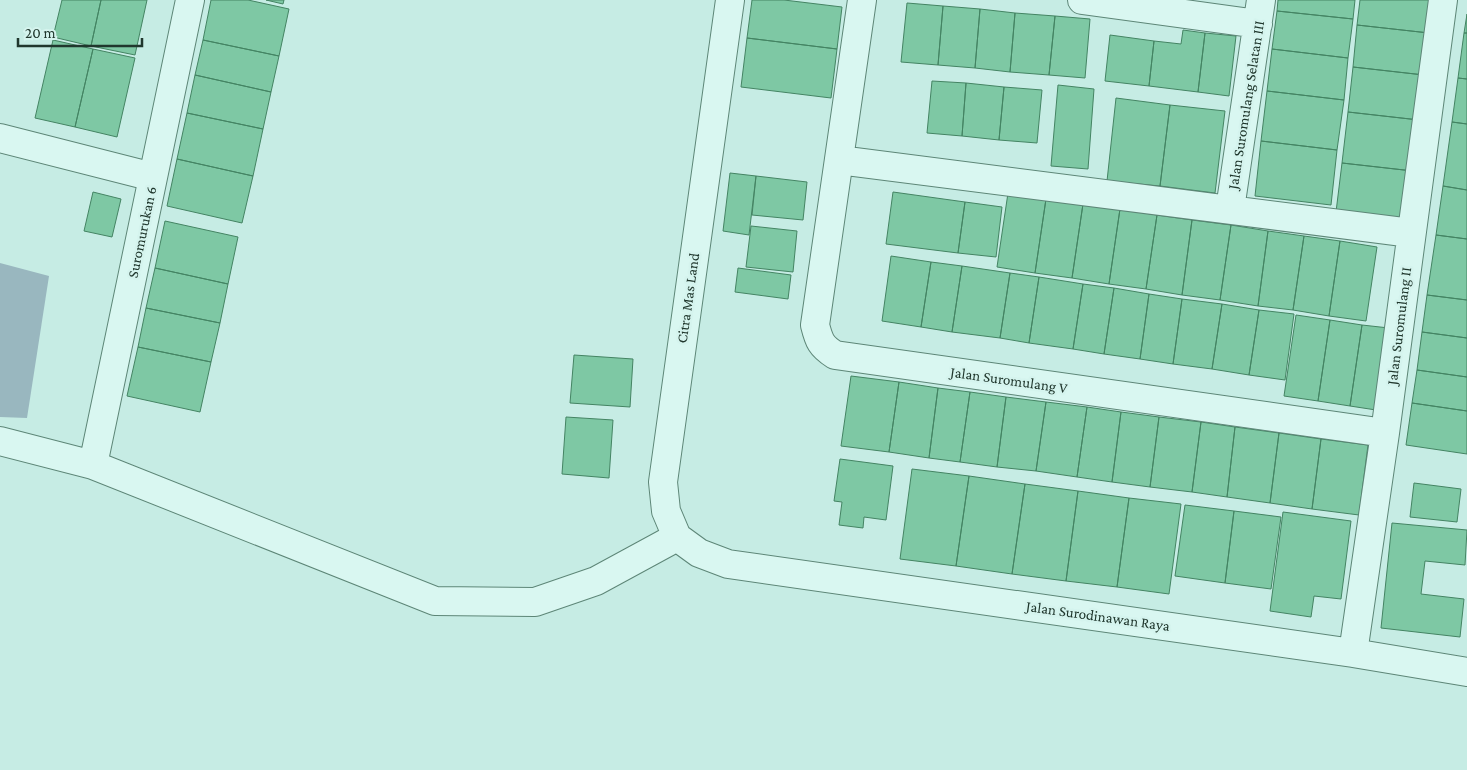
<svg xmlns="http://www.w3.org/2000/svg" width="1467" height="770" viewBox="0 0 1467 770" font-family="'Crimson Pro',serif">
<rect width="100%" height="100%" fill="#c6ece4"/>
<path fill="#99b7bf" d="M 0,263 L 49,276 L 27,418 L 0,417 Z"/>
<path fill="#7ec8a4" stroke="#448463" d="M 62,0 L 101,0 L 91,46 L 53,37 Z
M 101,0 L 147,0 L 135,55 L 91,46 Z
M 211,0 L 248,0 L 289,9 L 279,56 L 203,40 Z
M 266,0 L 284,0 L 283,4 Z
M 752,0 L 784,0 L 842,7 L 837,49 L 747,38 Z
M 1278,0 L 1355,0 L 1353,19 L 1277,11 Z
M 1360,0 L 1432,0 L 1429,33 L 1357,25 Z
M 907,3 L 943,6 L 938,65 L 901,62 Z
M 943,6 L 980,9 L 975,68 L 938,65 Z
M 980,9 L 1015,13 L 1010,72 L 975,68 Z
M 1277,11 L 1353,19 L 1348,58 L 1272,49 Z
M 1015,13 L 1055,16 L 1049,75 L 1010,72 Z
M 1467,14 L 1467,33 L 1464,33 Z
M 1055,16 L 1090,19 L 1085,78 L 1049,75 Z
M 1357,25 L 1429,33 L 1424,75 L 1353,67 Z
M 1183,30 L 1205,33 L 1198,92 L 1149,86 L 1154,41 L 1181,44 Z
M 1205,33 L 1236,36 L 1229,96 L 1198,92 Z
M 1464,33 L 1467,33 L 1467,79 L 1458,78 Z
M 1110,35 L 1154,41 L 1149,86 L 1105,81 Z
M 747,38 L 837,49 L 831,98 L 741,87 Z
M 53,40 L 93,49 L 75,127 L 35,118 Z
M 203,40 L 279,56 L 271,92 L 195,75 Z
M 93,49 L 135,58 L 117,137 L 75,127 Z
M 1272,49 L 1348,58 L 1344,100 L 1267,91 Z
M 1353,67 L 1424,75 L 1419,120 L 1348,112 Z
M 195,75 L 271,92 L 263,129 L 187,113 Z
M 1458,78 L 1467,79 L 1467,124 L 1452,122 Z
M 932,81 L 966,83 L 962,136 L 927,133 Z
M 966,83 L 1004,87 L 999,140 L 962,136 Z
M 1058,85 L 1094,89 L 1088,169 L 1051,166 Z
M 1004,87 L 1042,90 L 1037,143 L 999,140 Z
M 1267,91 L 1344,100 L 1337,150 L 1261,141 Z
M 1116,98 L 1170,105 L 1160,186 L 1107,181 Z
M 1170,105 L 1225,111 L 1215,193 L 1160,186 Z
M 1348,112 L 1419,120 L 1413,171 L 1342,163 Z
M 187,113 L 263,129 L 253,176 L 177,159 Z
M 1452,122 L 1467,124 L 1467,190 L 1443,186 Z
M 1261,141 L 1337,150 L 1331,205 L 1255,196 Z
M 177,159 L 253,176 L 242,223 L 167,206 Z
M 1342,163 L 1413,171 L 1407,220 L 1336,212 Z
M 730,173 L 756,176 L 749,235 L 723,231 Z
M 756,176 L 807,182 L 803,220 L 752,215 Z
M 1443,186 L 1467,190 L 1467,239 L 1436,235 Z
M 93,192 L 121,199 L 112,237 L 84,231 Z
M 893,192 L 965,202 L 958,253 L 886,244 Z
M 1008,193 L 1046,199 L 1035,273 L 997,267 Z
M 1046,199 L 1083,204 L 1072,278 L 1035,273 Z
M 965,202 L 1002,207 L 996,257 L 958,253 Z
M 1083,204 L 1120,209 L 1109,284 L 1072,278 Z
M 1120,209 L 1157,215 L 1146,289 L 1109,284 Z
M 1157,215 L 1192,220 L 1182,295 L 1146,289 Z
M 1192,220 L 1231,225 L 1220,300 L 1182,295 Z
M 165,221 L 238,237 L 228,284 L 155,268 Z
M 1231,225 L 1268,231 L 1258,306 L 1220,300 Z
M 751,226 L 797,231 L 793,272 L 746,267 Z
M 1268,231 L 1304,236 L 1293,310 L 1258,306 Z
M 1436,235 L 1467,239 L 1467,300 L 1427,295 Z
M 1304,236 L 1340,241 L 1329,316 L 1293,310 Z
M 1340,241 L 1377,247 L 1366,321 L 1329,316 Z
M 891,256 L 931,262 L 921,327 L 882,321 Z
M 931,262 L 962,266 L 952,332 L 921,327 Z
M 962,266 L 1010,273 L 1000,338 L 952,332 Z
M 155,268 L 228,284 L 220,323 L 146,308 Z
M 738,268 L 791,275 L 788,299 L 735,292 Z
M 1010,273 L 1039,277 L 1029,343 L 1000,338 Z
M 1039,277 L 1083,284 L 1073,349 L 1029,343 Z
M 1083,284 L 1114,288 L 1104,354 L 1073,349 Z
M 1114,288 L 1149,294 L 1140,359 L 1104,354 Z
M 1149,294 L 1182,299 L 1173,364 L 1140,359 Z
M 1427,295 L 1467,300 L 1467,338 L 1422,332 Z
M 1182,299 L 1222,304 L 1212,369 L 1173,364 Z
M 1222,304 L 1259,310 L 1249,375 L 1212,369 Z
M 146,308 L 220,323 L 211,362 L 138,347 Z
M 1259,310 L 1294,314 L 1285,380 L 1249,375 Z
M 1296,315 L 1330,320 L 1318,401 L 1284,396 Z
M 1330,320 L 1362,325 L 1350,406 L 1318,401 Z
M 1362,325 L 1389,328 L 1376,410 L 1350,406 Z
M 1422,332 L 1467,338 L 1467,377 L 1417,370 Z
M 138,347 L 211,362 L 200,412 L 127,396 Z
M 574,355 L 633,359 L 630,407 L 570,403 Z
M 1417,370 L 1467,377 L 1467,411 L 1412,403 Z
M 851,376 L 899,382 L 889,452 L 841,446 Z
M 899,382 L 938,388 L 929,458 L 889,452 Z
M 938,388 L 970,392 L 960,462 L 929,458 Z
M 970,392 L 1006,397 L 997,467 L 960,462 Z
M 1006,397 L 1046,402 L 1036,471 L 997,467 Z
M 1046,402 L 1087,407 L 1077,477 L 1036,471 Z
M 1412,403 L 1467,411 L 1467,454 L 1406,445 Z
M 1087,407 L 1121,412 L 1112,482 L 1077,477 Z
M 1121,412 L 1159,417 L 1150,487 L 1112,482 Z
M 566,417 L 613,420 L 609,478 L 562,474 Z
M 1159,417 L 1201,422 L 1192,492 L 1150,487 Z
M 1201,422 L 1235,427 L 1227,497 L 1192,492 Z
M 1235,427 L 1279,433 L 1270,503 L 1227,497 Z
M 1279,433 L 1321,439 L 1312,509 L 1270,503 Z
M 1321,439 L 1368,445 L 1359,515 L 1312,509 Z
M 840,459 L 893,466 L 886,520 L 864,517 L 863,528 L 839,525 L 842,502 L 834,501 Z
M 912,469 L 969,476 L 956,566 L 900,559 Z
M 969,476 L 1025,484 L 1012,574 L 956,566 Z
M 1414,483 L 1461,489 L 1457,522 L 1410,517 Z
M 1025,484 L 1078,491 L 1066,581 L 1012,574 Z
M 1078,491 L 1129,498 L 1117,587 L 1066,581 Z
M 1129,498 L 1181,504 L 1169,594 L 1117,587 Z
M 1185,505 L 1234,511 L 1225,583 L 1175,576 Z
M 1234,511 L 1281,517 L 1271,589 L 1225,583 Z
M 1283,512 L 1351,521 L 1341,599 L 1314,596 L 1311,617 L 1270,611 Z
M 1392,523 L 1467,530 L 1465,565 L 1425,561 L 1421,594 L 1464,599 L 1460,637 L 1381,628 Z"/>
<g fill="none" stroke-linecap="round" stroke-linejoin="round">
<defs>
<path id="minor" d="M 730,0 L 663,482 L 666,511 L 677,537 L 699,553 L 728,564 L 1353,653 L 1467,672
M 862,0 L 815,325 C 819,341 821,346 835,355 L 1385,433
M 1082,0 L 1258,24
M 0,138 L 153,177
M 839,160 L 1411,233
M 1230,209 L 1261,0
M 0,441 L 93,465 L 435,601 L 535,602 L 596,581 L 677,537
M 93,465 L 190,0
M 1353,653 L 1385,433 L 1443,0"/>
</defs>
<use href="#minor" stroke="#5d8677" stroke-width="30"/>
<use href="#minor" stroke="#d9f7f1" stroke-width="28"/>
</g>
<g text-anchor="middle" stroke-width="5" stroke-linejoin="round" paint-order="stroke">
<g font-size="15" fill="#20372d" stroke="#d5f4ee">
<text transform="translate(1246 105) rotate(-81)" y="5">Jalan Suromulang Selatan III</text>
<text transform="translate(142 232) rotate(-78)" y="5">Suromurukan 6</text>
<text transform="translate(688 298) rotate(-82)" y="5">Citra Mas Land</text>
<text transform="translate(1399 326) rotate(-83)" y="5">Jalan Suromulang II</text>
<text transform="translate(1009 380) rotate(8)" y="5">Jalan Suromulang V</text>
<text transform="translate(1098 616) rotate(8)" y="5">Jalan Surodinawan Raya</text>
</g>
</g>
<path d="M18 38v8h124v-8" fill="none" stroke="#20372d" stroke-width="2.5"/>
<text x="25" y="38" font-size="15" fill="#20372d" stroke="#d5f4ee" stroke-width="4" paint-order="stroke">20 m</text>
</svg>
